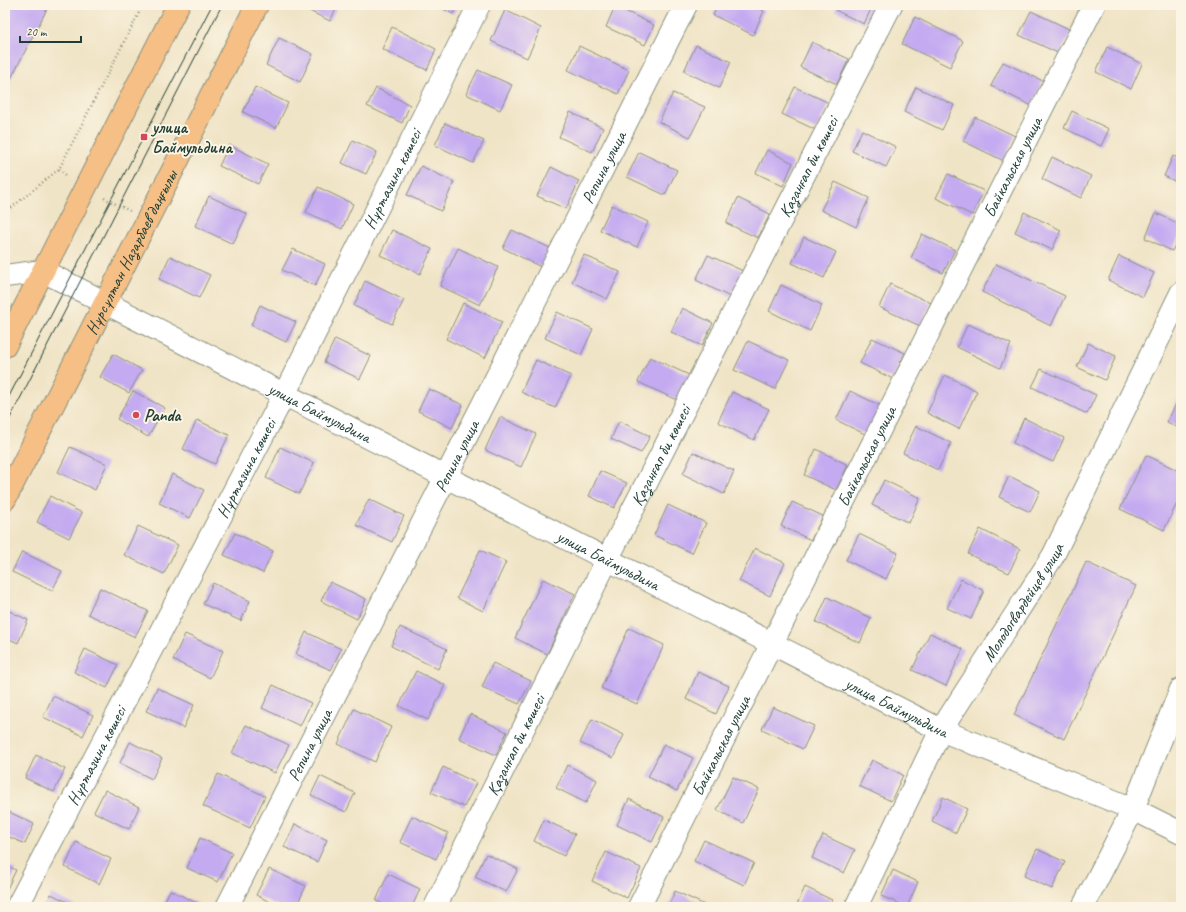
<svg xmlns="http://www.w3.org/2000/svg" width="1186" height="912" viewBox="0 0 1186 912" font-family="Caveat,sans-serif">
<rect width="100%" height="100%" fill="#fcf5e5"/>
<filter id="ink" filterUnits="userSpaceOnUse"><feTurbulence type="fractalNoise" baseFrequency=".025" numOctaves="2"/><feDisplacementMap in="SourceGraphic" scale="8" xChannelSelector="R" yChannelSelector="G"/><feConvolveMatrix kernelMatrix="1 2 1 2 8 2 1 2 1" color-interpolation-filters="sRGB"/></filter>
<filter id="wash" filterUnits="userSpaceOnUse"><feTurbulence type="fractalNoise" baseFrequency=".012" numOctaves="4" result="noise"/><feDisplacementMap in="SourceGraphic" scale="16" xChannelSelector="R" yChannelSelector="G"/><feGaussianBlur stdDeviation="0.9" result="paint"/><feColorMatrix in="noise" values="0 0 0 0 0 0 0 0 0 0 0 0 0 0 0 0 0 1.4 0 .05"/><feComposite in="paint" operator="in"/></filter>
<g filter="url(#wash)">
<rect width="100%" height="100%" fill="#f0e4c6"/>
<g id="blocks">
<path fill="#c4aaf1" d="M 5,5 L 49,5 L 5,90 Z
M 297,5 L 338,5 L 330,21 Z
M 435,5 L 458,5 L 453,14 Z
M 718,5 L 753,5 L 764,11 L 753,35 L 713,15 Z
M 838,5 L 873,5 L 864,24 L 835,10 Z
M 615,6 L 654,25 L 645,45 L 606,27 Z
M 505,10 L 541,28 L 527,58 L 491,41 Z
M 1031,11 L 1071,30 L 1060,54 L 1019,35 Z
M 915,17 L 963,41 L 950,67 L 902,44 Z
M 392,27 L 436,49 L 427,70 L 382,49 Z
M 279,38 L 313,54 L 300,82 L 266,65 Z
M 812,42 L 849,59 L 837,84 L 800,67 Z
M 696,45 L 731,62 L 719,88 L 684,71 Z
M 579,46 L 629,70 L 618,94 L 568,70 Z
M 1107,47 L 1142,64 L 1131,89 L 1096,72 Z
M 1003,62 L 1043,81 L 1032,106 L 991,86 Z
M 478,70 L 512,85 L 500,110 L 466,94 Z
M 255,87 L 288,103 L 276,128 L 243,112 Z
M 795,87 L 829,103 L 816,130 L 782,114 Z
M 916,87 L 954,105 L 942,130 L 904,112 Z
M 376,88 L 410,105 L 402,123 L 367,106 Z
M 673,93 L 705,107 L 690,137 L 659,122 Z
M 1072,111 L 1109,129 L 1101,146 L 1064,128 Z
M 570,112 L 603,128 L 592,152 L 559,137 Z
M 975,117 L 1015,136 L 1004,161 L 963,141 Z
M 445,123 L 484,141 L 473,163 L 435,145 Z
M 862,130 L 896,147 L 886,167 L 852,151 Z
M 353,140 L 377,152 L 366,174 L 342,163 Z
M 229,145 L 268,164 L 258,184 L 219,166 Z
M 767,150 L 793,163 L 783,186 L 756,173 Z
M 639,152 L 677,170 L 665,195 L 627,177 Z
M 1173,156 L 1181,159 L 1181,184 L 1164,176 Z
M 1052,157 L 1091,176 L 1081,198 L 1042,179 Z
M 421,166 L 454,182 L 441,211 L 407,195 Z
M 551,167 L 579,181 L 566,209 L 537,196 Z
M 948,174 L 984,191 L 972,215 L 936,198 Z
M 835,182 L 869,198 L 856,227 L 821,210 Z
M 318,187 L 353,204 L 342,229 L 306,212 Z
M 209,196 L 247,214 L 233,244 L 195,226 Z
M 738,198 L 770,214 L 758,238 L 726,223 Z
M 612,205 L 648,222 L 637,247 L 600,230 Z
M 1024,212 L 1061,230 L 1052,250 L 1015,232 Z
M 1156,213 L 1181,225 L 1181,233 L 1172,251 L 1145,238 Z
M 392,230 L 432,249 L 420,274 L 380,255 Z
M 512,230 L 550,248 L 541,267 L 503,248 Z
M 922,234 L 955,250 L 943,273 L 911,258 Z
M 804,237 L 836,252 L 824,278 L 792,263 Z
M 458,248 L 498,267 L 480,305 L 440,286 Z
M 293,249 L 325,264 L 315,286 L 282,270 Z
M 584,255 L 620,272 L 607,299 L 572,282 Z
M 708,255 L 743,271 L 730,297 L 696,280 Z
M 170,256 L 210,275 L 199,298 L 159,279 Z
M 1119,256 L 1154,273 L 1143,297 L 1108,280 Z
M 996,264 L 1065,296 L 1051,326 L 982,292 Z
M 365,281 L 404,300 L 392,324 L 354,306 Z
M 890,284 L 931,303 L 920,326 L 879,307 Z
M 781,285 L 822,305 L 810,331 L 769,311 Z
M 463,303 L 502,322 L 485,358 L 446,339 Z
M 260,305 L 296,322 L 286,342 L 251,325 Z
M 682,308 L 713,323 L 702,346 L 671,332 Z
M 557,312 L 593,329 L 581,355 L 545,338 Z
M 968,324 L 1011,344 L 1000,368 L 957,347 Z
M 872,338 L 905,353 L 893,379 L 860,363 Z
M 335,339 L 371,356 L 360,379 L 324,362 Z
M 748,341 L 789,360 L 775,389 L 734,370 Z
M 1088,343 L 1116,356 L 1105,380 L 1077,367 Z
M 113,354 L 142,370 L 129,393 L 100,377 Z
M 650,357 L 691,376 L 679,401 L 638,382 Z
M 536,360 L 571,376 L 555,408 L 521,392 Z
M 1041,369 L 1096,395 L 1087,414 L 1032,387 Z
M 945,375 L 977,391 L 959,429 L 927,413 Z
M 429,389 L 463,405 L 452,428 L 418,411 Z
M 133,391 L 165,408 L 148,437 L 117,419 Z
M 850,391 L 881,406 L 867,435 L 836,420 Z
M 732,392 L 769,409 L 754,440 L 718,422 Z
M 1181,394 L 1181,429 L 1167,422 Z
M 500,417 L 536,434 L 521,467 L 485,450 Z
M 1024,418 L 1064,438 L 1053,462 L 1013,443 Z
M 197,420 L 229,435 L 215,464 L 183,449 Z
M 619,421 L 650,436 L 641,453 L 611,439 Z
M 916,426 L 951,443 L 938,470 L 903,453 Z
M 70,447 L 107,464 L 95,490 L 58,472 Z
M 280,447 L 314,463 L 299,494 L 266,478 Z
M 816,449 L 848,465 L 836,490 L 804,475 Z
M 693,452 L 734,471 L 724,494 L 683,474 Z
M 1146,455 L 1181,472 L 1181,495 L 1164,530 L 1120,509 Z
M 600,471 L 627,483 L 614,508 L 589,496 Z
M 172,474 L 204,490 L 190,518 L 159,503 Z
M 1009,476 L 1040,491 L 1030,512 L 999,497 Z
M 884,480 L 920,498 L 909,523 L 872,505 Z
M 50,496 L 82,513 L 69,538 L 37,522 Z
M 369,499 L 404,516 L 392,542 L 356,525 Z
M 792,502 L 823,516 L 811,540 L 781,526 Z
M 668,505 L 706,523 L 692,553 L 654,535 Z
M 138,526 L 178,545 L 164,574 L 124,555 Z
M 980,529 L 1020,549 L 1009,573 L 968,554 Z
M 235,533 L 273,551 L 263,573 L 224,555 Z
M 859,534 L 898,553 L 886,579 L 846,560 Z
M 755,548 L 785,563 L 770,596 L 739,581 Z
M 480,550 L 506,562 L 483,611 L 457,598 Z
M 22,552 L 62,571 L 52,591 L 12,572 Z
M 1086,562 L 1136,586 L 1064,739 L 1014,715 Z
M 543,579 L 575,594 L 547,654 L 515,638 Z
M 961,579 L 984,591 L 971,619 L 947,608 Z
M 330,582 L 366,599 L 357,619 L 321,601 Z
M 213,583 L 250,601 L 241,621 L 203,604 Z
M 100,588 L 148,611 L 135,637 L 88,614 Z
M 827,597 L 871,618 L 860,643 L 816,622 Z
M 5,609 L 28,620 L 18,643 L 5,637 Z
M 400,627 L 447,649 L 438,669 L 391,646 Z
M 629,628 L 664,645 L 637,704 L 601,688 Z
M 306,632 L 341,649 L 331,670 L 296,654 Z
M 930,633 L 963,649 L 946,686 L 912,670 Z
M 185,634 L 223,651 L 210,678 L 173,660 Z
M 85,649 L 118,665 L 107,688 L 74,672 Z
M 493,663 L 531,681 L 519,704 L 482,687 Z
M 416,671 L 445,685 L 428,720 L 399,706 Z
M 698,672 L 729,686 L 716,714 L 686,699 Z
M 273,685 L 311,703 L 300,726 L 262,708 Z
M 157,688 L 194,705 L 183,728 L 146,711 Z
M 53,696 L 93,715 L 83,736 L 43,717 Z
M 773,707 L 814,726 L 803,749 L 762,729 Z
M 354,709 L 391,727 L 375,762 L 338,744 Z
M 470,714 L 507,732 L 496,755 L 459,738 Z
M 592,719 L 624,735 L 613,758 L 580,743 Z
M 246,725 L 289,745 L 275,773 L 232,753 Z
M 130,742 L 162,758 L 152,779 L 120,763 Z
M 664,744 L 693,758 L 677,791 L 648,777 Z
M 36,755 L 65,769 L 54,792 L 25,778 Z
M 872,760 L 903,775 L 891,801 L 859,786 Z
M 567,765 L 597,780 L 586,803 L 556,788 Z
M 443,767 L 476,783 L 464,807 L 431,792 Z
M 218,774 L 265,796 L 250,828 L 203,806 Z
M 320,776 L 355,793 L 346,812 L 311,795 Z
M 733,777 L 759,789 L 743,823 L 717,810 Z
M 105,790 L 139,807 L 129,829 L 94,812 Z
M 943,797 L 967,809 L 956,833 L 932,821 Z
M 629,799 L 664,817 L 652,842 L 617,825 Z
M 5,810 L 34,824 L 25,844 L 5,835 Z
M 412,816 L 448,833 L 436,859 L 400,842 Z
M 544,820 L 575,834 L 564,856 L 534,841 Z
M 295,824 L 327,840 L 317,862 L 284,847 Z
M 823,835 L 855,850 L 844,873 L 812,858 Z
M 200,838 L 232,853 L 218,882 L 187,868 Z
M 704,840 L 754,863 L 744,885 L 694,861 Z
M 76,842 L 111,859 L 99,884 L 65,867 Z
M 1037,849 L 1065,862 L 1052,889 L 1024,876 Z
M 606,852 L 641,868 L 627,898 L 592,881 Z
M 486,854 L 518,869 L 506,892 L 475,877 Z
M 5,865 L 16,870 L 5,893 Z
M 269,869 L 306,886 L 296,907 L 280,907 L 256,895 Z
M 893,870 L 918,882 L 907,907 L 881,896 Z
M 388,874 L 420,889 L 412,907 L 389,907 L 376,901 Z
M 805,887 L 832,900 L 828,907 L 796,907 Z
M 170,890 L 205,907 L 162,907 Z
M 675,891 L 709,907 L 668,907 Z
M 51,894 L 78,907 L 45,907 Z"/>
</g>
</g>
<g filter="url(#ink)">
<use href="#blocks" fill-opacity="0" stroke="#88907d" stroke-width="1"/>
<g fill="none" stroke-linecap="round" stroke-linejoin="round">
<defs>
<g id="minor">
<path id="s1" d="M 17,907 L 284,395 L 479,5"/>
<path id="s2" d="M 227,907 L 686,5"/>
<path id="s3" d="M 435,907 L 607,560 L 891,5"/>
<path id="s4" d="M 639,907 L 1094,5"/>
<path id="s5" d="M 856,907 L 941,730 L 1053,556 L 1181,293"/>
</g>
<g id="tertiary">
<path id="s6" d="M 5,276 L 43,271 L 941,730 L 1133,809 L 1181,833"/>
<path d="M 1083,907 L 1133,809 L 1181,689"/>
</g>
<g id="primary">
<path d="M 5,346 L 178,5"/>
<path id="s7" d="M 5,499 L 257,5"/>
</g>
</defs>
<use href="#minor" stroke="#88907d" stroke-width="24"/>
<use href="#tertiary" stroke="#88907d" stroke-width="24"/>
<use href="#primary" stroke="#88907d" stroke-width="24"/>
<path stroke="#88907d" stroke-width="2.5" stroke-dasharray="1 3" stroke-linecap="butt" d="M 59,169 L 67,176
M 104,198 L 130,211
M 5,213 L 59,169 L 143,5"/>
<use href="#minor" stroke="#fff" stroke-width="22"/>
<use href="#tertiary" stroke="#fff" stroke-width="22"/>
<use href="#primary" stroke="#f5bf86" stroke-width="22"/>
<path stroke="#1f3d34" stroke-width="1" d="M 5,404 L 212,5
M 5,428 L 222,5"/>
</g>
</g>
<g fill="#d1495b" stroke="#fcf5e5" stroke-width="1.5">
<rect x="140" y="133" width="8" height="8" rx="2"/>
<circle cx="136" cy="415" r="4"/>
</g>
<g text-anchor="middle" stroke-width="4" stroke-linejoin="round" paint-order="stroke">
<g font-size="17" font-weight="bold" fill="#1f3d34" stroke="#fcf5e5" text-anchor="start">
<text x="152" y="133">улица<tspan x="152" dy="20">Баймульдина</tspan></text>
<text x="144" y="421">Panda</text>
</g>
<g font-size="17" fill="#1f3d34" stroke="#fcf5e5">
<text dy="6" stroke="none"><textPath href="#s3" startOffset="829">Қазанғап би көшесі</textPath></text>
<text dy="6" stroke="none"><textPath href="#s2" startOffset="830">Репина улица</textPath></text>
<text dy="6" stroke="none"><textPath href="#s4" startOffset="829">Байкальская улица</textPath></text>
<text dy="6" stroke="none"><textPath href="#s1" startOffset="819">Нұртазина көшесі</textPath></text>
<text dy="6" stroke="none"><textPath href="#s7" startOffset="277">Нұрсұлтан Назарбаев даңғылы</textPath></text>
<text dy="6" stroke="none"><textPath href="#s6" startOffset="349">улица Баймульдина</textPath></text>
<text dy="6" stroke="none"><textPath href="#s3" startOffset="505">Қазанғап би көшесі</textPath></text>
<text dy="6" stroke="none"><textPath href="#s2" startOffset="506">Репина улица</textPath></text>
<text dy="6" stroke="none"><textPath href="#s4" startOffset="505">Байкальская улица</textPath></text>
<text dy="6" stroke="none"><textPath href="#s1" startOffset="495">Нұртазина көшесі</textPath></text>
<text dy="6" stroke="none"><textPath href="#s6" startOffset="673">улица Баймульдина</textPath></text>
<text dy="6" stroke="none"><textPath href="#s5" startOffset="348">Молодогвардейцев улица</textPath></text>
<text dy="6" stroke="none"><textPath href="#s6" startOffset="997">улица Баймульдина</textPath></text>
<text dy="6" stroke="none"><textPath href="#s2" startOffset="182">Репина улица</textPath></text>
<text dy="6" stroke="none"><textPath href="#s3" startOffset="181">Қазанғап би көшесі</textPath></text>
<text dy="6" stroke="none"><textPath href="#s4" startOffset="181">Байкальская улица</textPath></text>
<text dy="6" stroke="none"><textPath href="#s1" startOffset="171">Нұртазина көшесі</textPath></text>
</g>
</g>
<rect width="1186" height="912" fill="none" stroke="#fcf5e5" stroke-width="20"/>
<path d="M20 36v6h61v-6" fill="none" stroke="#1f3d34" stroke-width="2"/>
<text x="26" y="36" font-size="12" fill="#1f3d34" stroke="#fcf5e5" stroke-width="3" paint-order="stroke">20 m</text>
</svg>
